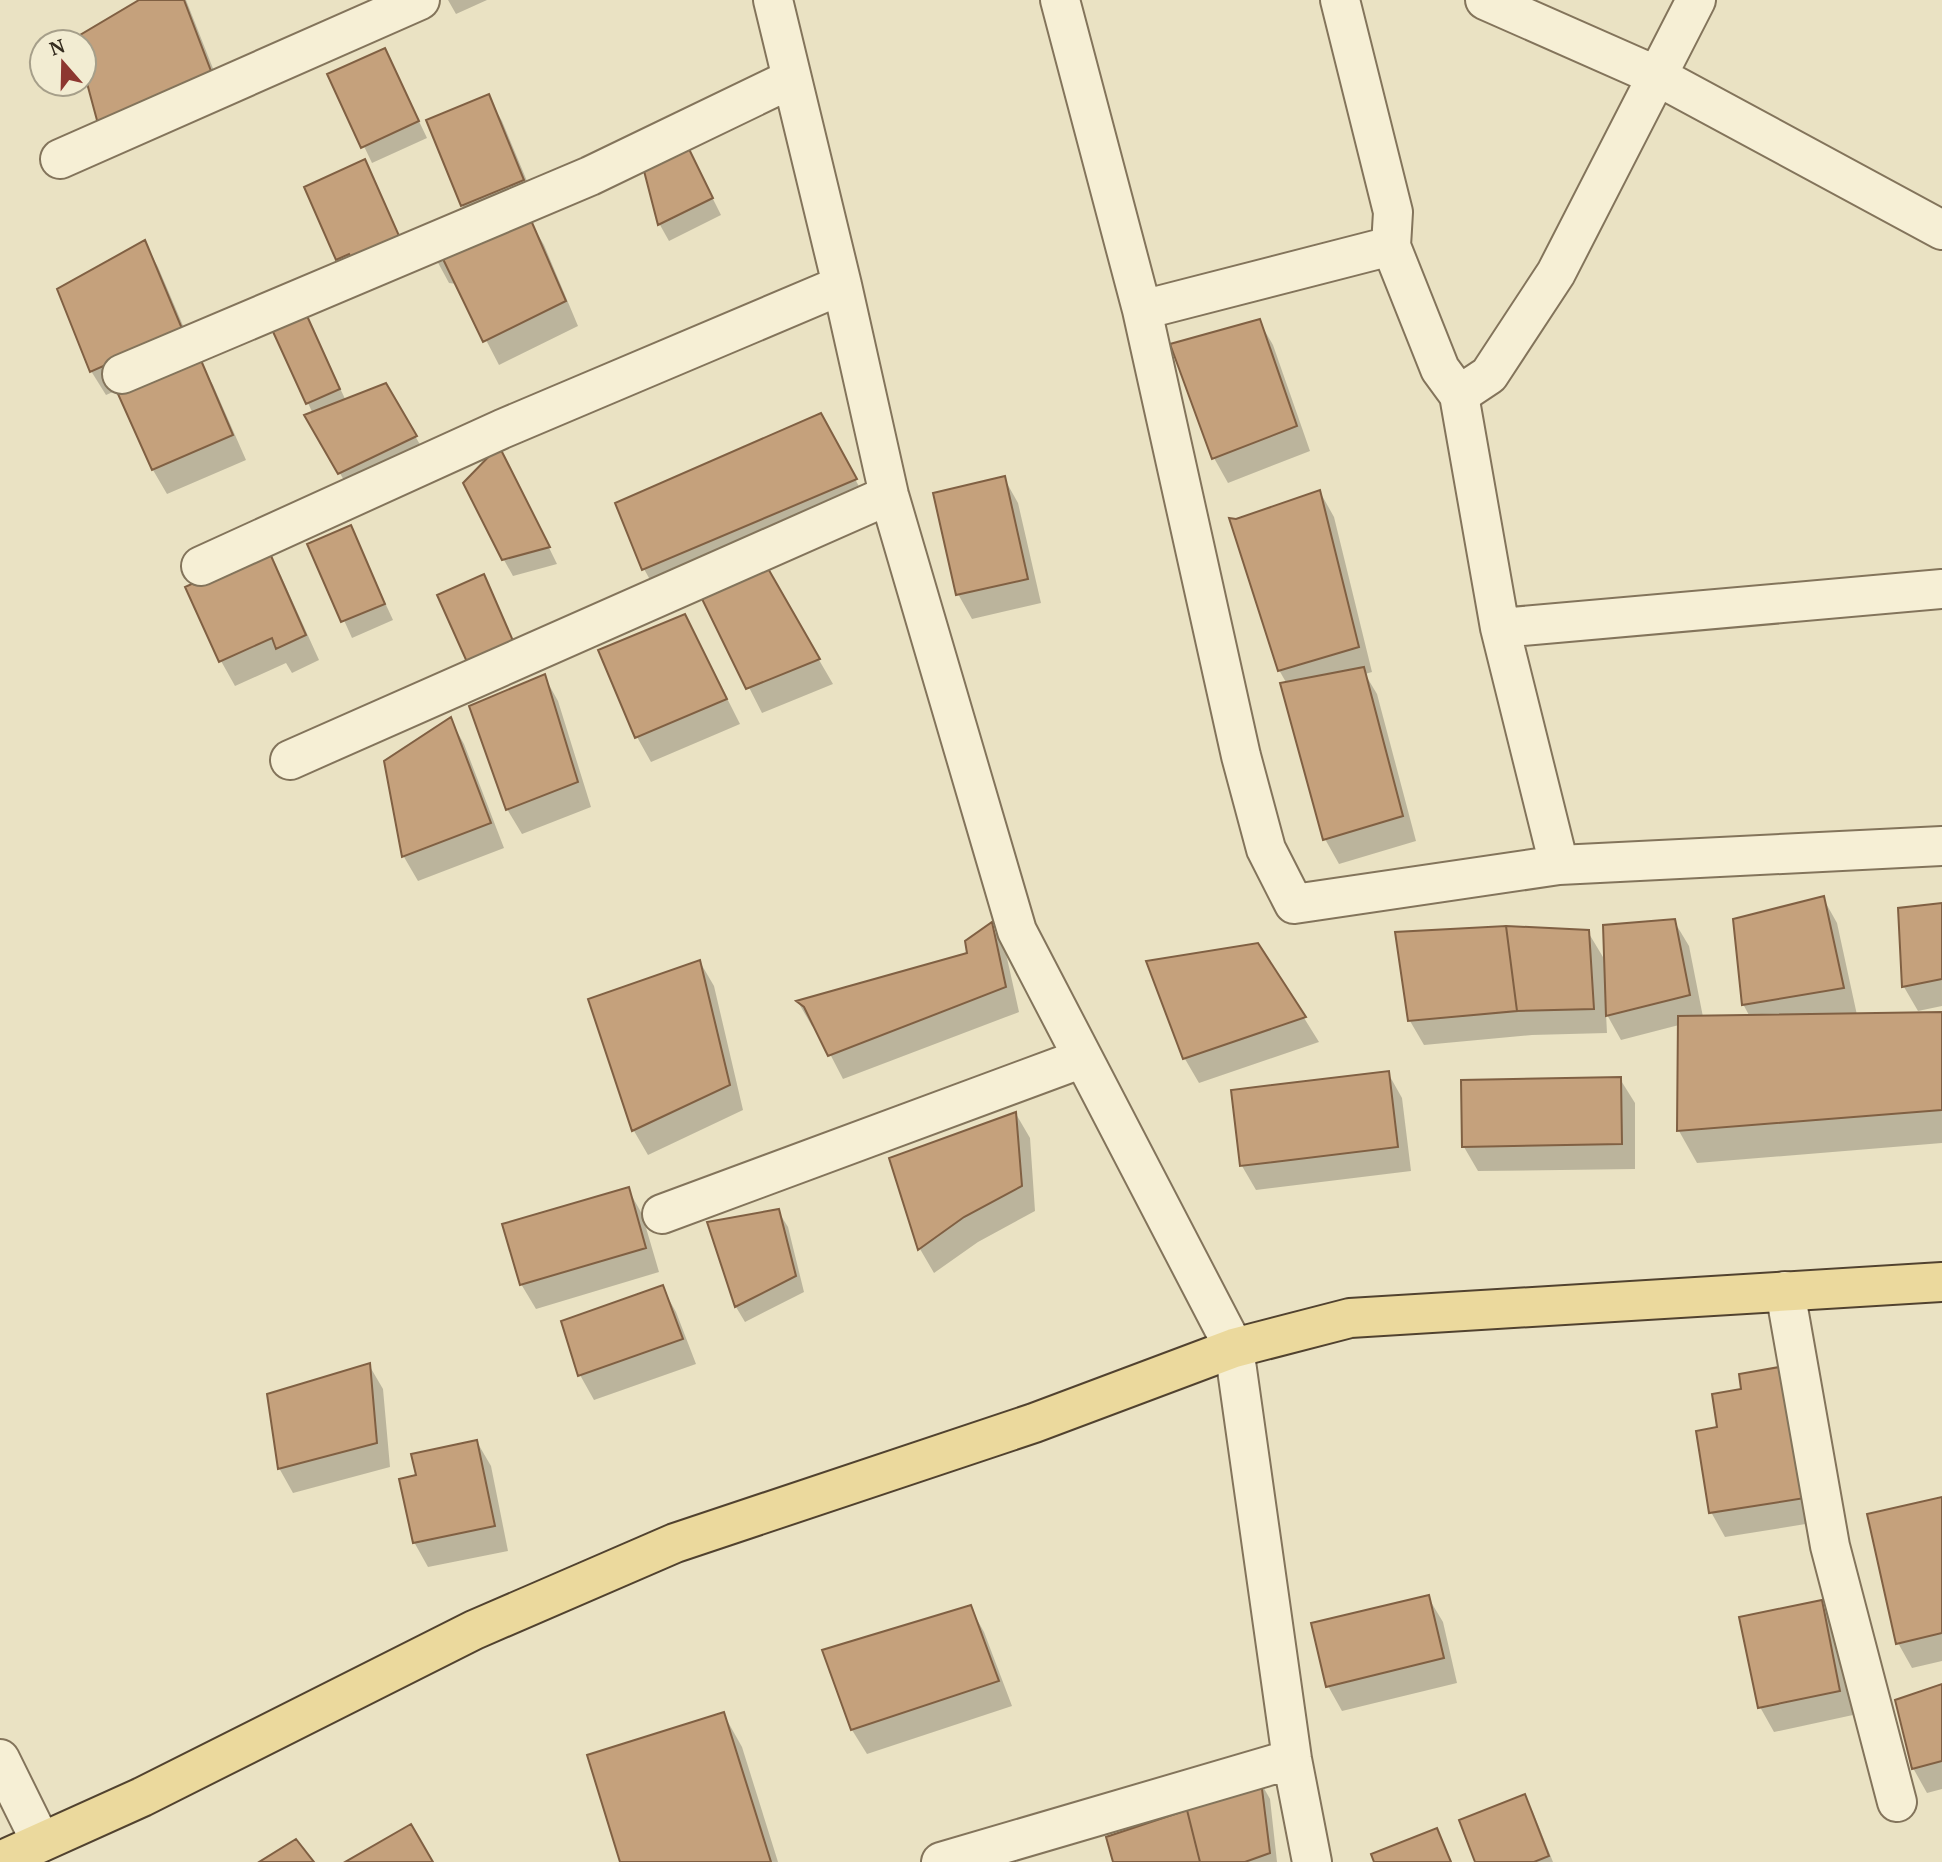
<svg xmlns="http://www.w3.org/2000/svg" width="1942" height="1862" viewBox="0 0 1942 1862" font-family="'PT Serif',serif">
<rect width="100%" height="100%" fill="#eae2c3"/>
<path fill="#0003" d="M 142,0 L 186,0 L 227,104 L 84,65 L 84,42 L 78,42 Z
M 448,0 L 487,0 L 456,14 Z
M 385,50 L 427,138 L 372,163 L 330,75 Z
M 488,97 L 502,121 L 537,205 L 476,230 L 462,205 Z
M 364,161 L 412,264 L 347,276 L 306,188 Z
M 695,163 L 721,215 L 669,241 L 660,225 L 645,168 Z
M 530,221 L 544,245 L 578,326 L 499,365 L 457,284 L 449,283 L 436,259 Z
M 144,242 L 158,267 L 196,356 L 106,395 L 91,371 Z
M 1259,321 L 1273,345 L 1310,451 L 1228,483 L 1214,458 Z
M 272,324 L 311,326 L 346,401 L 385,385 L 425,453 L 349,489 L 307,416 L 313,414 Z
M 199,361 L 213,385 L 246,460 L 167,494 L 153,470 L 120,394 Z
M 834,440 L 869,505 L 658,594 L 644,569 L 617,504 Z
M 508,464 L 557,564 L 513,576 L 504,560 Z
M 1004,478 L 1018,503 L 1041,603 L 972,619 L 958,594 Z
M 1320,492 L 1334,517 L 1372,672 L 1365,674 L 1377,694 L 1416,841 L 1339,864 L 1325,839 L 1287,684 L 1279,670 L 1236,521 Z
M 350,527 L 393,620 L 352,638 L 310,545 Z
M 267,552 L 281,576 L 319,660 L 292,673 L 286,663 L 235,686 L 221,661 L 187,588 Z
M 765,567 L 833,684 L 762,713 L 704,599 Z
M 698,641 L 740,724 L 651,762 L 637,737 L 600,651 Z
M 544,676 L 558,701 L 591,807 L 522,834 L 507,809 L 471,707 Z
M 450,719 L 464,744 L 504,848 L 418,881 L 404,857 L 386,762 Z
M 1823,898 L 1837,923 L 1857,1015 L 1942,1013 L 1942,1143 L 1697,1163 L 1679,1131 L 1679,1025 L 1621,1040 L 1606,1013 L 1607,1033 L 1532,1035 L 1424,1045 L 1410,1021 L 1588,932 L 1606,962 L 1674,921 L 1689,946 L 1703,1017 L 1750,1017 L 1743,1004 Z
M 1942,904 L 1942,1006 L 1918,1011 L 1904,987 Z
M 991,925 L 1005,949 L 1019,1012 L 843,1079 L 817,1029 L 812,1026 L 798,1002 L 969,954 Z
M 1258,944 L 1319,1042 L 1199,1083 L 1185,1059 L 1149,962 Z
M 700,962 L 714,986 L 743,1110 L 648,1155 L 634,1131 L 591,1000 Z
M 1388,1073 L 1402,1098 L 1411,1171 L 1256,1190 L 1242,1166 Z
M 1620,1079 L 1635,1103 L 1635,1169 L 1478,1171 L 1464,1147 Z
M 1016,1114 L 1030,1138 L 1035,1211 L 978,1242 L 934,1273 L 920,1249 L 892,1159 Z
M 628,1189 L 642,1214 L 659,1272 L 536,1309 L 521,1284 Z
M 778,1211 L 788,1227 L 804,1292 L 745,1322 L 736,1307 L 710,1224 Z
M 662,1287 L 676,1312 L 696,1364 L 594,1400 L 580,1375 Z
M 369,1365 L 383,1389 L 390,1467 L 293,1493 L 279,1468 Z
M 1743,1391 L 1818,1522 L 1725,1537 L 1711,1512 L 1719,1429 Z
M 477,1442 L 491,1466 L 508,1551 L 428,1567 L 414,1542 L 418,1477 Z
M 1942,1499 L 1942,1661 L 1912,1668 L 1898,1643 Z
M 1428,1597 L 1443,1622 L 1457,1683 L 1342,1711 L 1328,1686 Z
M 1821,1602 L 1835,1626 L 1853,1715 L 1774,1732 L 1760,1707 Z
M 970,1607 L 984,1632 L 1012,1706 L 867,1754 L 852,1730 L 824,1651 Z
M 1942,1685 L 1942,1789 L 1927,1793 L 1913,1768 Z
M 724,1715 L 742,1747 L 778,1862 L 621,1862 Z
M 1261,1783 L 1270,1799 L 1277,1862 L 1115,1862 Z
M 1524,1796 L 1533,1812 L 1553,1862 L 1477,1862 Z
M 1436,1830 L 1452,1862 L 1376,1862 Z"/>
<path fill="#c5a17c" stroke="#806043" stroke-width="2" d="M 139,0 L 184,0 L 214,79 L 98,124 L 84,72 L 84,42 L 76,42 L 75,38 Z
M 385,48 L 419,121 L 361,148 L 327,74 Z
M 489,94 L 524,180 L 461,206 L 426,120 Z
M 687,145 L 713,198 L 658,225 L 643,167 Z
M 365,159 L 404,247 L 351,259 L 349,254 L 336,260 L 304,187 Z
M 530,218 L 566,301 L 483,342 L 443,259 L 433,258 Z
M 145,240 L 183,331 L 90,372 L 57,289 Z
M 303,307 L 340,389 L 306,404 L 269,323 Z
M 1260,319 L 1297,426 L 1212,459 L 1170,344 Z
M 200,358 L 233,435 L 152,470 L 118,394 Z
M 386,383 L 417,436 L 338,474 L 304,415 Z
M 821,413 L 857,479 L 642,570 L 615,503 Z
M 499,446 L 550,547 L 502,560 L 463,483 Z
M 1005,476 L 1028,579 L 956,595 L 933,493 Z
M 1320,490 L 1359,647 L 1278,671 L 1229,518 L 1236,519 Z
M 351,525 L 385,604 L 341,622 L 307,544 Z
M 268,549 L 306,635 L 276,649 L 272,638 L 219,662 L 185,587 Z
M 766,565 L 820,659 L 746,689 L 702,599 Z
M 484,574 L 517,650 L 471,671 L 437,595 Z
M 685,614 L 727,699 L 635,738 L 598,650 Z
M 1364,667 L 1403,816 L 1323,840 L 1280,683 Z
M 545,674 L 578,782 L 506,810 L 469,706 Z
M 451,717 L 491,823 L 402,857 L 384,761 Z
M 1824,896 L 1844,988 L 1742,1005 L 1733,919 Z
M 1942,903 L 1942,979 L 1902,987 L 1898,908 Z
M 1675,919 L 1690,995 L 1606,1016 L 1603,925 Z
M 992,922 L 1006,987 L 828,1056 L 804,1007 L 796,1001 L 967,953 L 965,941 Z
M 1506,926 L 1517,1011 L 1408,1021 L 1395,932 Z
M 1506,926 L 1589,930 L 1594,1009 L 1517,1011 Z
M 1258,943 L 1306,1017 L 1183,1059 L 1146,961 Z
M 700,960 L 730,1085 L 632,1131 L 588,999 Z
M 1942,1012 L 1942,1110 L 1677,1131 L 1678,1016 Z
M 1389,1071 L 1398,1147 L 1240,1166 L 1231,1090 Z
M 1621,1077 L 1622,1144 L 1462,1147 L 1461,1080 Z
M 1016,1112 L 1022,1186 L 964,1217 L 918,1250 L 889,1158 Z
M 629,1187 L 646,1248 L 520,1285 L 502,1224 Z
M 779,1209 L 796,1276 L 735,1307 L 707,1222 Z
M 663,1285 L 683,1339 L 578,1376 L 561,1321 Z
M 370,1363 L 377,1443 L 278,1469 L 267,1394 Z
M 1785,1366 L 1805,1498 L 1709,1513 L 1696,1431 L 1717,1427 L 1712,1394 L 1741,1389 L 1739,1374 Z
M 477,1440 L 495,1526 L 413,1543 L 399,1479 L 416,1475 L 411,1454 Z
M 1942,1497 L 1942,1633 L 1896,1644 L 1867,1514 Z
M 1429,1595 L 1444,1658 L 1326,1687 L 1311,1623 Z
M 1822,1600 L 1840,1691 L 1758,1708 L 1739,1617 Z
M 971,1605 L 999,1681 L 851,1730 L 822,1650 Z
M 1942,1684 L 1942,1761 L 1912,1769 L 1895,1700 Z
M 724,1712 L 771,1862 L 620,1862 L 587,1755 Z
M 1261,1781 L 1270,1853 L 1245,1862 L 1200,1862 L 1187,1810 L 1178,1813 Z
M 1525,1794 L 1549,1856 L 1534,1862 L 1475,1862 L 1459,1820 Z
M 1187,1810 L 1200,1862 L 1113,1862 L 1106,1837 Z
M 411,1824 L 433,1862 L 345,1862 Z
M 1437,1828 L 1451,1862 L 1374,1862 L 1371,1854 Z
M 296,1839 L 314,1862 L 259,1862 Z"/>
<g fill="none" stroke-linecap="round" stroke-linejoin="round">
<defs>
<path id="minor" d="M 773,0 L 842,285 L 889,495 L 1017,931 L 1234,1348 L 1292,1759 L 1312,1862
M 1060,0 L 1142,310 L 1241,756 L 1266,849 L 1294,904 L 1559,865 L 1942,846
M 1340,0 L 1393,212 L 1391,246 L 1440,369 L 1459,395 L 1500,628 L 1559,865
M 1485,0 L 1657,76 L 1942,230
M 60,159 L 420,0
M 1142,310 L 1391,246
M 122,374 L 590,176 L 791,79
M 1459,395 L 1489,375 L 1556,273 L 1696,0
M 201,566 L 502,429 L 842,285
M 1500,628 L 1942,589
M 290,760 L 889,495
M 662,1214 L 1083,1058
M 1785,1291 L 1830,1546 L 1897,1802
M 0,1759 L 41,1842
M 941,1862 L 1292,1759"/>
<path id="major" d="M 0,1861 L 142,1797 L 474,1630 L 675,1543 L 1034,1423 L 1234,1348 L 1350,1318 L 1942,1282"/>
</defs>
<use href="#minor" stroke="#83745b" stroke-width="42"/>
<use href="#major" stroke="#51422f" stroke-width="42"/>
<use href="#minor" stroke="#f6efd5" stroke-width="38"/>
<use href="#major" stroke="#ebd99d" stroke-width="38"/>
</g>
<g transform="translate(63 63) rotate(340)"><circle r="33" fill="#f2ecd2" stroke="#a69f8a" stroke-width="2"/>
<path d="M0-5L12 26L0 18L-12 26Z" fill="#8d3730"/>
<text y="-10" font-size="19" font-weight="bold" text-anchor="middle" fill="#342b1e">N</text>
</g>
</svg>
